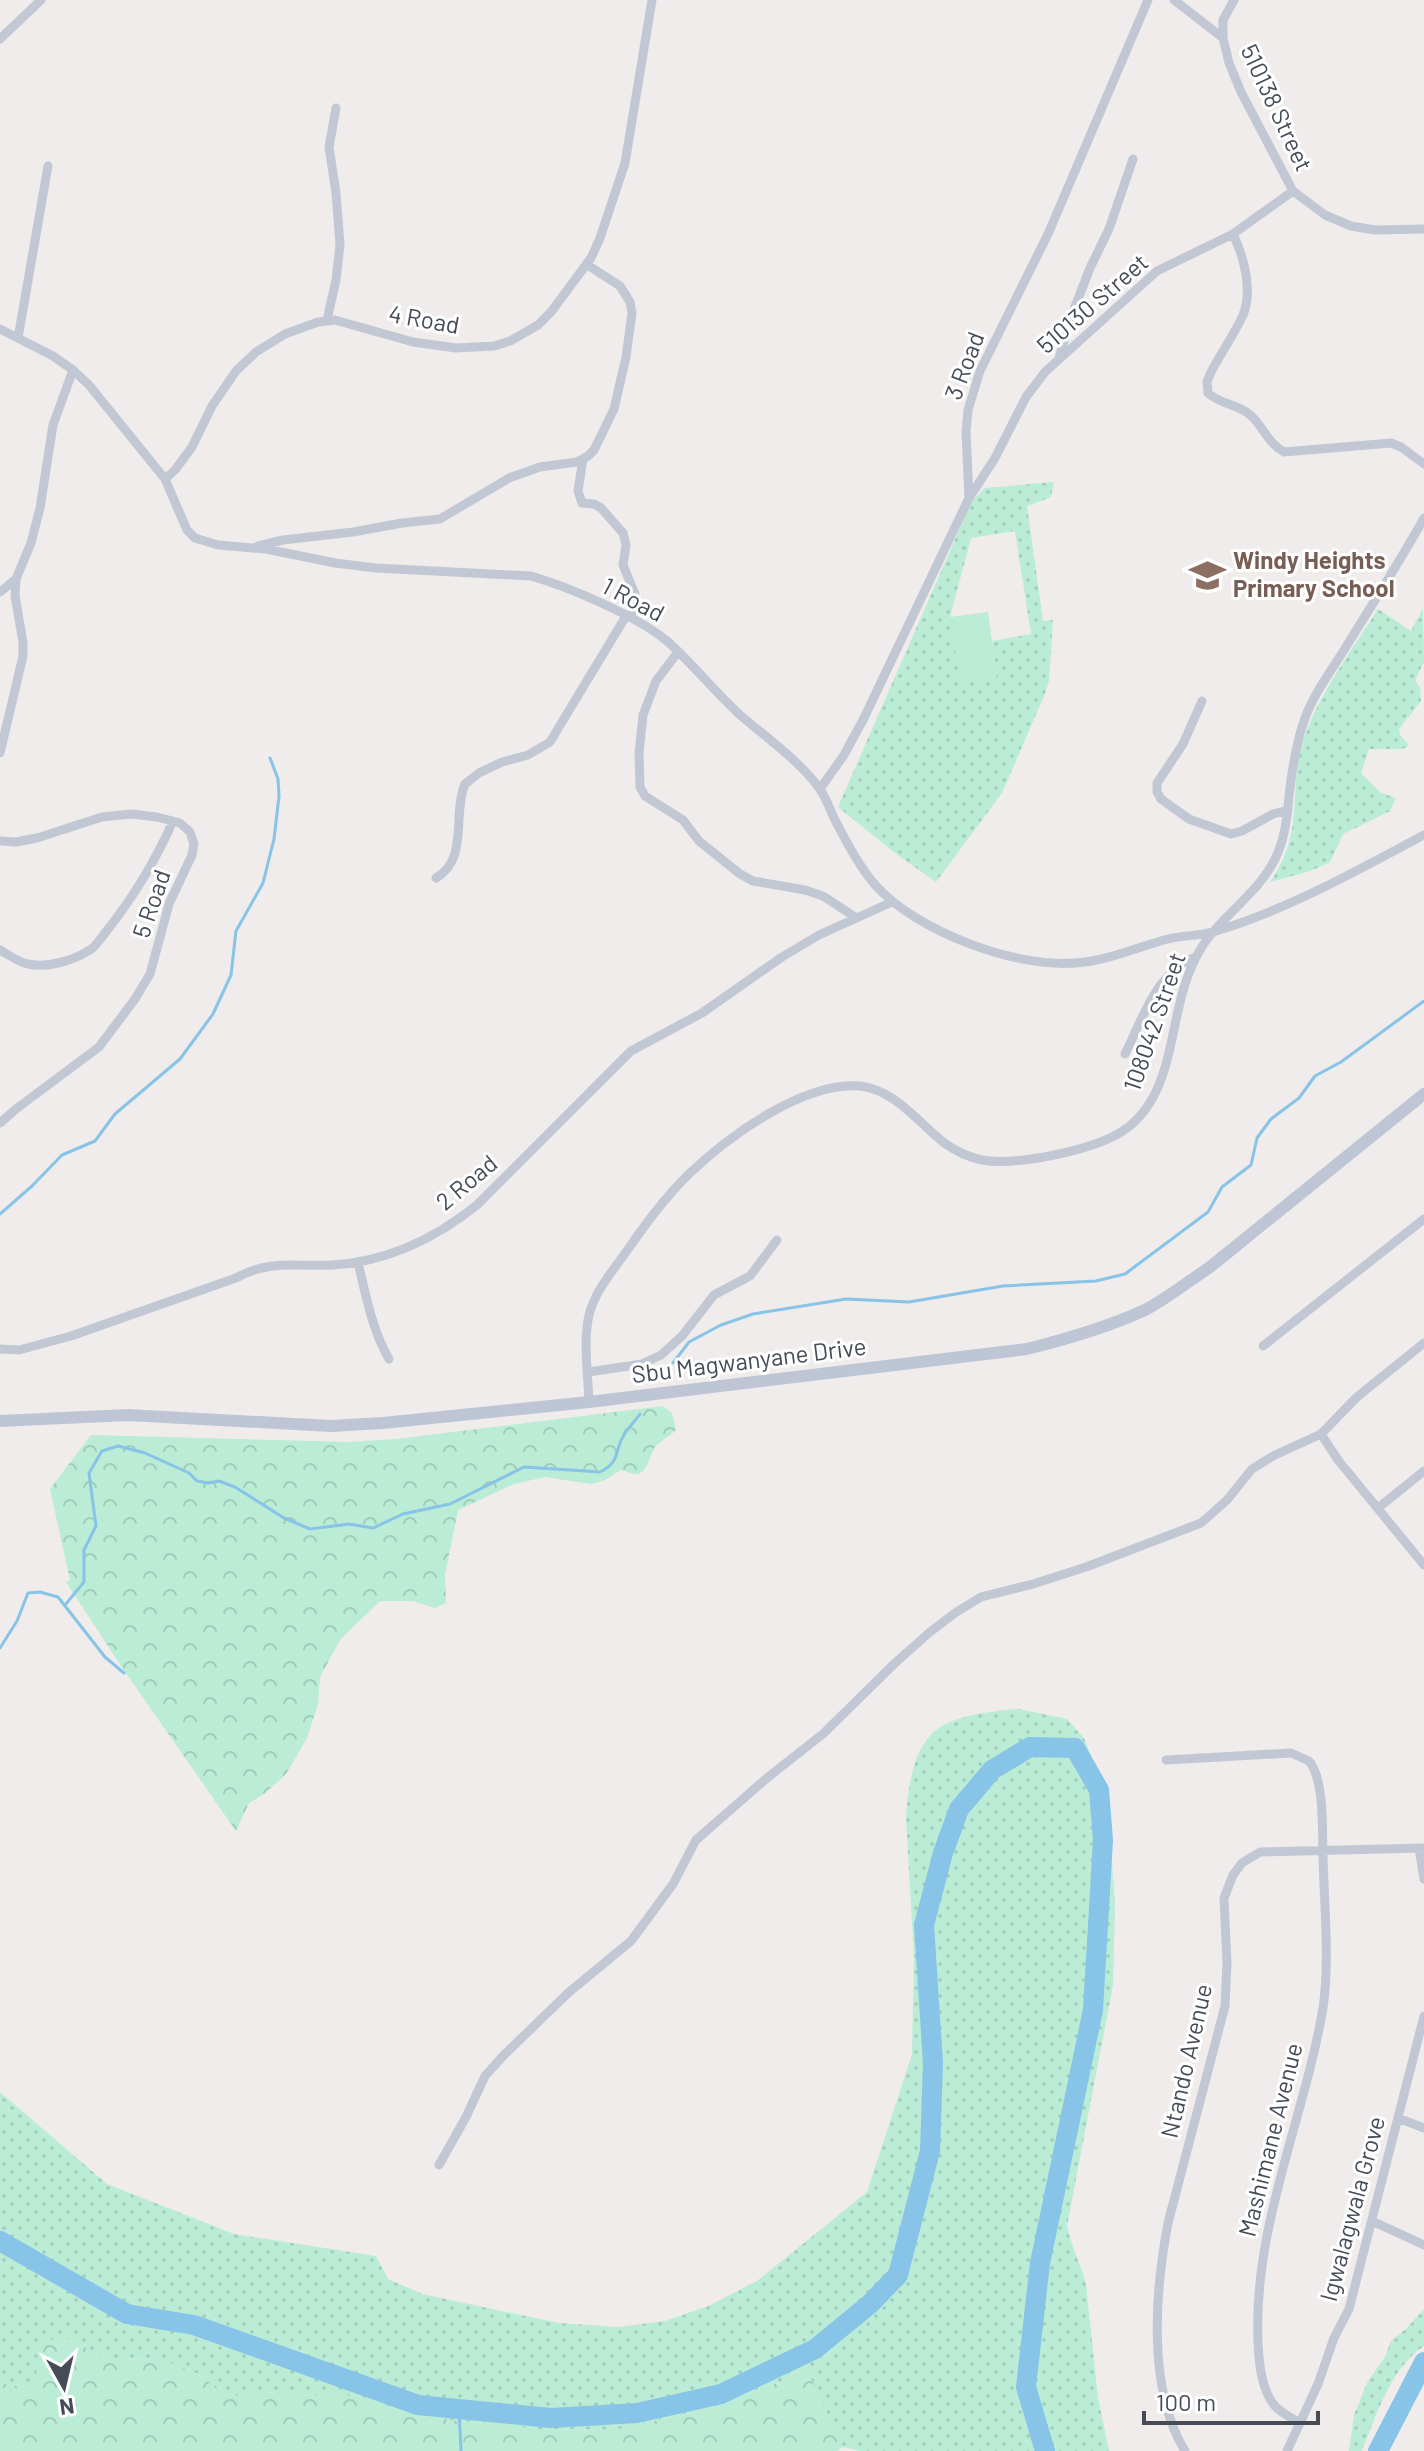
<svg xmlns="http://www.w3.org/2000/svg" width="1424" height="2451" viewBox="0 0 1424 2451" font-family="Barlow,sans-serif">
<defs>
<pattern id="grass-dots" width="8" height="8" patternUnits="userSpaceOnUse" patternTransform="scale(2)"><rect width="8" height="8" fill="#baecd6"/><path d="M2 2h.1M6 6h.1" fill="none" stroke="#a1ccba" stroke-width="1.8" stroke-linecap="round"/></pattern>
<pattern id="forest-crowns" width="20" height="18" patternUnits="userSpaceOnUse" patternTransform="scale(2)"><rect width="20" height="18" fill="#baecd6"/><path d="M2 6a3 3 0 1 1 6 0M12 15a3 3 0 1 1 6 0" fill="none" stroke="#a1ccba"/></pattern>
</defs>
<rect width="100%" height="100%" fill="#efeceb"/>
<path fill="url(#grass-dots)" fill-rule="evenodd" d="M 1054,482 L 1051,497 L 1027,506 L 1043,621 L 1053,620 L 1049,681 L 1044,696 L 1002,793 L 936,882 L 895,853 L 838,807 L 972,501 L 985,488 ZM 1015,531 L 1031,634 L 992,641 L 997,677 L 950,617 L 971,538 Z
M 1423,608 L 1424,662 L 1415,680 L 1420,688 L 1421,701 L 1399,729 L 1400,735 L 1408,744 L 1407,747 L 1402,749 L 1369,749 L 1361,773 L 1381,793 L 1396,798 L 1390,811 L 1343,834 L 1330,862 L 1310,871 L 1270,882 C 1306,830 1287,796 1303,742 C 1315,700 1354,647 1378,609 L 1411,631 Z
M 1019,1709 L 1067,1719 L 1084,1738 L 1107,1796 L 1115,1904 L 1113,1985 L 1067,2226 C 1071,2246 1081,2264 1086,2284 L 1098,2398 L 1109,2451 L 860,2451 L 843,2447 L 805,2367 L 783,2381 L 699,2411 L 614,2430 L 536,2429 L 450,2420 L 393,2409 L 364,2398 L 337,2394 L 315,2395 L 285,2391 L 238,2396 L 226,2393 L 196,2373 L 163,2360 L 108,2359 L 69,2339 L 39,2346 L 36,2381 C 25,2389 12,2386 0,2382 L 0,2092 L 107,2184 L 234,2234 L 376,2256 L 388,2279 L 422,2294 L 559,2323 L 618,2327 L 665,2321 L 708,2306 L 757,2281 L 867,2192 L 912,2054 L 914,1960 L 906,1817 C 908,1791 912,1754 931,1735 C 949,1715 994,1711 1019,1709 Z
M 1424,2309 L 1424,2346 C 1390,2369 1377,2414 1362,2451 L 1349,2451 L 1354,2415 L 1368,2381 L 1385,2357 L 1391,2341 L 1407,2328 Z"/>
<path fill="url(#forest-crowns)" d="M 663,1406 L 672,1413 L 676,1430 C 670,1436 662,1440 656,1446 C 649,1454 648,1477 633,1474 C 629,1473 625,1470 621,1470 L 603,1481 L 591,1484 L 545,1477 L 514,1484 L 458,1510 L 445,1575 L 446,1603 L 435,1608 L 413,1601 L 380,1601 L 340,1640 L 320,1677 L 318,1704 L 307,1738 L 286,1774 L 264,1794 L 249,1803 L 236,1831 L 121,1666 L 66,1582 L 70,1580 L 50,1489 L 91,1435 L 350,1442 L 396,1439 Z
M 62,2338 L 69,2339 L 108,2359 L 163,2360 L 196,2373 L 226,2393 L 237,2396 L 285,2391 L 315,2395 L 337,2394 L 364,2398 L 393,2409 L 450,2420 L 536,2429 L 614,2430 L 699,2411 L 783,2381 L 806,2367 L 843,2447 L 837,2451 L 0,2451 L 0,2382 C 12,2386 25,2389 36,2381 L 38,2346 L 49,2340 Z"/>
<path fill="#baecd6" d="M 988,612 L 997,677 L 960,683 L 950,617 Z"/>
<g fill="none" stroke-linecap="round" stroke-linejoin="round">
<path stroke="#88c3e8" stroke-width="3" d="M 0,1214 L 32,1186 L 62,1155 L 95,1141 L 115,1114 L 180,1059 L 213,1014 L 231,975 L 236,931 L 263,883 L 274,839 L 279,796 L 278,779 L 270,758
M 673,1363 L 689,1342 L 721,1325 L 753,1314 L 846,1299 L 909,1302 L 1003,1286 L 1096,1281 L 1125,1274 L 1208,1212 L 1222,1187 L 1251,1165 L 1257,1138 L 1271,1119 L 1299,1098 L 1315,1076 L 1341,1062 L 1424,1001
M 65,1605 L 84,1582 L 84,1550 L 96,1526 L 89,1473 L 102,1451 L 118,1446 L 145,1453 L 189,1473 L 197,1481 L 208,1483 L 219,1481 L 235,1487 L 284,1518 L 310,1529 L 349,1524 L 373,1528 L 403,1514 L 450,1504 L 524,1467 L 600,1472 C 621,1462 614,1450 624,1435 C 628,1428 635,1421 640,1414
M 0,1648 L 17,1621 L 28,1593 L 40,1592 L 58,1597 L 105,1657 L 124,1673
M 459,2409 L 461,2451"/>
<path stroke="#88c3e8" stroke-width="20" d="M 0,2241 L 127,2314 L 194,2325 L 418,2405 L 551,2418 L 637,2413 L 721,2394 L 815,2349 L 870,2304 L 898,2275 L 930,2151 L 933,2063 L 924,1925 L 943,1853 L 959,1809 L 992,1770 L 1030,1747 L 1075,1748 L 1099,1790 L 1103,1840 L 1093,2010 L 1040,2263 L 1026,2387 L 1045,2451
M 1378,2451 L 1424,2362"/>
<path stroke="#c2c8d3" stroke-width="9" d="M 1174,0 L 1223,38
M 1234,0 L 1223,20 L 1223,38 L 1229,63 L 1241,92 L 1293,191 L 1325,215 L 1351,226 L 1375,230 L 1424,229
M 0,39 L 41,0
M 1233,234 C 1244,257 1253,291 1243,315 C 1234,335 1221,353 1211,372 L 1207,382 L 1208,393 C 1220,404 1236,404 1249,414 C 1263,425 1267,443 1284,452 L 1391,443 L 1401,447 L 1424,464
M 327,320 L 336,280 L 340,245 L 336,193 L 329,147 L 336,108
M 0,329 L 53,356 L 73,370 L 89,385 L 165,479 L 187,530 L 195,538 L 218,545 L 266,549 L 335,563 L 376,568 L 531,576 C 569,587 637,616 667,641 C 692,663 714,691 739,714 C 764,736 799,760 819,788 C 826,797 830,810 835,820 C 847,843 860,868 877,887 C 918,931 1014,968 1075,963 C 1108,961 1137,947 1168,939 C 1184,935 1201,936 1216,931 C 1289,909 1356,871 1424,835
M 18,338 L 48,166
M 1059,358 L 1071,317 L 1090,268 L 1109,229 L 1133,159
M 583,459 L 578,491 L 582,503 L 594,504 L 601,508 L 623,533 L 626,545 L 623,565 L 635,594 L 631,618
M 165,479 L 175,470 L 192,447 L 212,406 L 236,371 L 256,352 L 285,334 L 318,322 L 335,320 L 413,342 L 456,348 L 494,346 L 510,341 L 538,325 L 551,312 L 591,258 L 600,238 L 625,163 L 652,0
M 969,498 L 995,458 L 1026,397 L 1045,372 L 1157,271 L 1233,234 L 1293,191
M 258,546 L 283,540 L 353,532 L 402,523 L 440,519 L 509,478 L 540,467 L 577,462 L 588,456 L 594,450 L 614,409 L 626,357 L 632,313 L 630,302 L 620,286 L 586,264
M 0,592 L 16,579
M 678,652 L 656,681 L 643,715 L 639,753 L 640,787 L 645,796 L 683,820 L 699,841 L 740,874 L 753,881 L 805,890 L 823,896 L 855,917
M 1202,701 L 1183,744 L 1157,783 L 1157,792 L 1161,799 L 1189,819 L 1231,834 L 1242,831 L 1273,814 L 1288,810
M 0,753 L 23,656 L 23,642 L 15,596 L 16,579 L 31,543 L 40,508 L 53,425 L 73,370
M 820,789 L 844,755 L 863,720 L 969,498 L 966,432 L 968,410 L 980,371 L 1048,234 L 1148,0
M 0,841 L 16,842 L 37,838 L 102,817 L 131,814 L 157,817 L 180,823 L 190,832 L 194,844 L 192,855 L 169,904 L 150,974 L 135,999 L 99,1047 L 16,1109 L 0,1123
M 436,878 C 469,859 452,815 465,784 L 479,773 L 502,762 L 528,755 L 550,742 L 626,616
M 0,950 C 9,955 18,962 28,964 C 47,968 72,961 88,951 C 96,947 100,939 105,933 C 133,898 155,862 173,821
M 1125,1054 C 1143,1018 1156,972 1196,957
M 358,1263 C 366,1295 372,1330 389,1359
M 1263,1346 L 1424,1219
M 0,1349 L 19,1350 L 71,1336 L 236,1278 C 270,1259 296,1267 332,1265 C 386,1262 436,1238 477,1205 L 631,1051 L 702,1013 L 782,957 L 819,935 L 892,902
M 588,1372 L 642,1364 L 661,1355 L 682,1336 L 714,1295 L 750,1276 L 777,1240
M 589,1402 C 588,1374 583,1342 589,1315 C 595,1291 612,1272 626,1252 C 645,1225 665,1197 690,1173 C 729,1136 804,1081 860,1086 C 895,1090 917,1121 943,1142 C 954,1150 968,1157 982,1160 C 1016,1166 1086,1151 1116,1135 C 1172,1105 1168,1034 1186,981 C 1192,964 1201,945 1214,931 C 1234,907 1261,888 1275,859 C 1285,839 1287,818 1289,796 C 1292,769 1296,743 1305,718 C 1315,691 1334,667 1349,642 C 1374,601 1401,560 1424,518
M 1321,1434 L 1338,1460 L 1424,1565
M 1378,1508 L 1424,1471
M 1166,1760 L 1291,1753 L 1309,1761 C 1325,1780 1322,1831 1323,1856 C 1324,1903 1330,1962 1323,2008 C 1304,2120 1253,2226 1258,2342 C 1259,2362 1261,2390 1275,2406 C 1281,2413 1292,2418 1300,2423
M 1419,1848 L 1424,1879
M 1398,2118 L 1424,2128
M 439,2165 L 466,2117 L 485,2076 L 503,2056 L 568,1993 L 631,1941 L 673,1884 L 696,1840 L 767,1778 L 824,1733 L 895,1663 L 930,1632 L 955,1613 L 981,1597 L 1033,1584 L 1086,1567 L 1201,1523 L 1227,1500 L 1252,1469 L 1273,1456 L 1321,1434 L 1357,1397 L 1424,1343
M 1372,2221 L 1424,2245
M 1185,2451 C 1147,2388 1155,2292 1168,2223 L 1225,2006 L 1227,1963 L 1224,1898 L 1233,1875 L 1242,1863 L 1260,1852 L 1424,1848
M 1287,2451 L 1318,2384 L 1334,2338 L 1349,2309 L 1424,2016"/>
<path stroke="#bec5d5" stroke-width="12" d="M 0,1421 L 127,1415 L 331,1426 L 383,1423 L 589,1402 L 1027,1349 C 1067,1339 1109,1327 1147,1309 C 1169,1297 1189,1281 1210,1267 L 1424,1094"/>
</g>
<defs>
<symbol id="school-bare" viewBox="-9 -9 18 18"><path d="M0-5L7-2L0 1L-7-2ZM-4 1L0 2.5L4 1V4Q0 6-4 4Z" fill="#8d6e63" stroke="#fff" stroke-width="2.5" paint-order="stroke"/></symbol>
</defs>
<g fill-rule="evenodd">
<use href="#school-bare" x="1182" y="550" width="51" height="51"/>
</g>
<g text-anchor="middle" stroke-width="6" stroke-linejoin="round" paint-order="stroke">
<g font-size="24" fill="#454c58" stroke="#fff">
<text transform="translate(1276 108) rotate(65)" y="8">510138 Street</text>
<text transform="translate(1093 304) rotate(-41)" y="8">510130 Street</text>
<text transform="translate(424 320) rotate(10)" y="8">4 Road</text>
<text transform="translate(965 366) rotate(-69)" y="8">3 Road</text>
<text transform="translate(633 600) rotate(28)" y="8">1 Road</text>
<text transform="translate(152 904) rotate(-71)" y="8">5 Road</text>
<text transform="translate(1155 1022) rotate(-71)" y="8">108042 Street</text>
<text transform="translate(467 1183) rotate(-40)" y="8">2 Road</text>
<text transform="translate(749 1361) rotate(-7)" y="8">Sbu Magwanyane Drive</text>
<text transform="translate(1187 2061) rotate(-77)" y="8">Ntando Avenue</text>
<text transform="translate(1271 2140) rotate(-76)" y="8">Mashimane Avenue</text>
<text transform="translate(1353 2209) rotate(-75)" y="8">Igwalagwala Grove</text>
</g>
<g font-size="24" font-weight="bold" fill="#785e54" stroke="#fff" text-anchor="start">
<text x="1233" y="569">Windy Heights<tspan x="1233" dy="28">Primary School</tspan></text>
</g>
</g>
<g transform="translate(64 2387) rotate(172)" stroke="#ffffff" stroke-width="6" paint-order="stroke">
<path d="M0-6L14 30L0 20L-14 30Z" fill="#454c58"/>
<text y="-12" font-size="22" font-weight="bold" text-anchor="middle" fill="#454c58">N</text>
</g>
<path d="M1144 2411v12h174v-12" fill="none" stroke="#454c58" stroke-width="4"/>
<text x="1156" y="2411" font-size="24" fill="#454c58" stroke="#ffffff" stroke-width="6" paint-order="stroke">100 m</text>
</svg>
